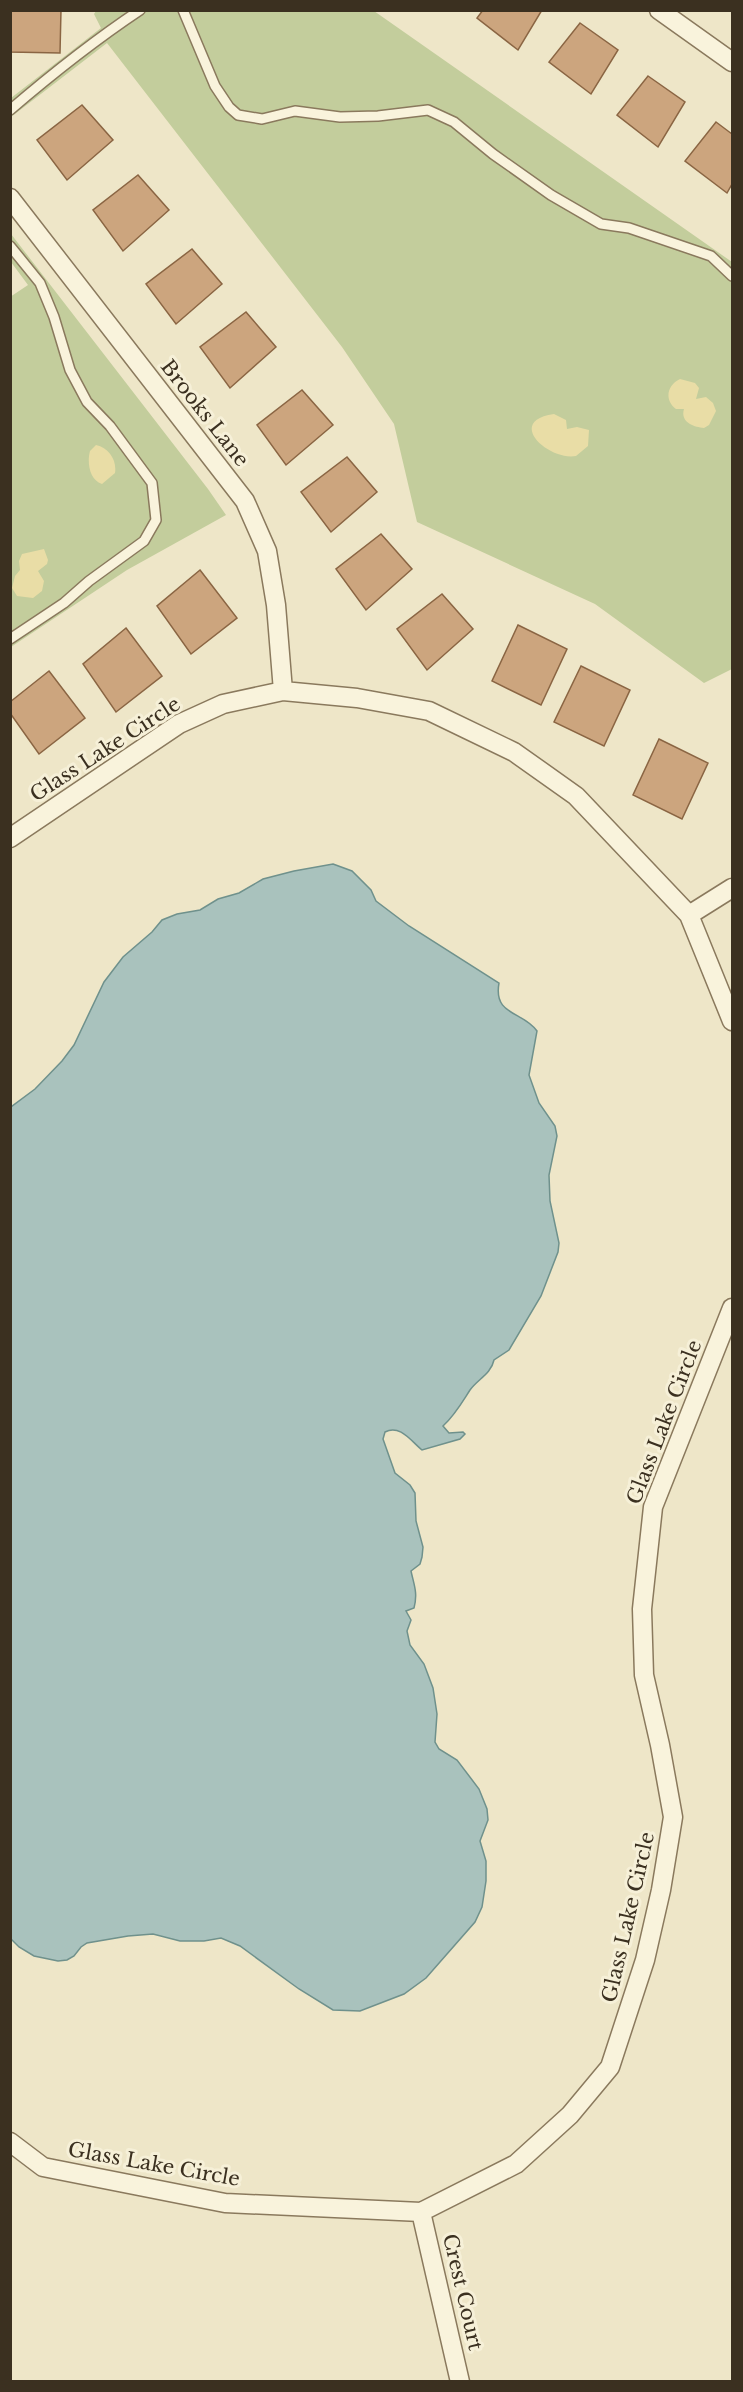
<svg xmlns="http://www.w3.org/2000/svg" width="743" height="2392" viewBox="0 0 743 2392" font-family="'Libre Baskerville',serif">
<rect width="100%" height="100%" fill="#eee6c8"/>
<path fill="#c3cd9c" d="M 96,11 L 374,11 L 732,262 L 732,669 L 704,683 L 595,604 L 417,522 L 394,424 L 342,347 L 107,43 L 11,117 L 11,98 L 101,28 L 94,14 Z
M 11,234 L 208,489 L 226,515 L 127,570 L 11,647 L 10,297 L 28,285 L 11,262 Z"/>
<path fill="#e9dda6" d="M 680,379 L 695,383 L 699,388 L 696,399 L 706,397 L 713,403 L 716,411 L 709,425 L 704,428 C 693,427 680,422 684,409 L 676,409 C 664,400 667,385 680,379 Z
M 554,414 L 566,420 L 567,429 L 577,427 L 589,430 L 588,446 L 576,456 C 548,461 505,421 554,414 Z
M 96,445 C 109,448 117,460 115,473 L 102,484 C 89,480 87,462 90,451 Z
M 44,549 L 48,560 L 47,564 L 38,571 L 44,581 L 42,591 L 33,598 L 17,596 L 12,588 L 15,576 L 20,570 L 19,561 L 22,554 Z"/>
<path fill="#a9c2bd" stroke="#6f918c" stroke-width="1.5" d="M 333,864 L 352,871 L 371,890 L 376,901 L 409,926 L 499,983 C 493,1016 523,1011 537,1031 L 529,1075 L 539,1103 L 555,1126 L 557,1136 L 549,1175 L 550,1201 L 559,1243 L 558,1252 L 541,1296 L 509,1350 L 494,1360 C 491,1374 478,1379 470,1390 C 461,1404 455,1415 443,1426 L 449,1433 L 463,1432 L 465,1434 L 460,1439 L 422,1450 C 411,1441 400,1424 385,1432 L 383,1439 L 395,1473 L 410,1485 L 415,1493 L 416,1521 L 423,1547 L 422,1557 L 420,1564 L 411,1571 C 414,1585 418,1593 414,1608 L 406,1611 L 411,1620 L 407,1631 L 410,1645 L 424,1664 L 433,1688 L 437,1714 L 435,1742 L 439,1749 L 457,1760 L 479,1789 L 487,1809 L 488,1820 L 480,1841 L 486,1861 L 486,1881 L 482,1907 L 475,1922 L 426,1978 L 404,1994 L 360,2011 L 333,2010 L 299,1989 L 240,1946 L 221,1938 L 204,1941 L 180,1941 L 153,1934 L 128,1936 L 87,1943 L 81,1947 L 74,1956 L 67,1960 L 58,1961 L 34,1956 L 19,1947 L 10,1938 L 11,1107 L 35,1089 L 62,1061 L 74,1045 L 104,982 L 123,957 L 152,932 L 162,920 L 177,914 L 200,910 L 218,899 L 239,893 L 263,879 L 294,871 Z"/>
<path fill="#cca57e" stroke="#8a6543" stroke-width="1.5" d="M 10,10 L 61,10 L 60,53 L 10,52 Z
M 483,10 L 542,10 L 518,50 L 477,18 Z
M 580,23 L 618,50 L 591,94 L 549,62 Z
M 648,76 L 685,102 L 658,147 L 617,115 Z
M 82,105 L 113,140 L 67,180 L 37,140 Z
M 716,122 L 732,134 L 732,184 L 727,193 L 685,161 Z
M 138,175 L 169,210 L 123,251 L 93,210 Z
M 192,249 L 222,284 L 176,324 L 146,284 Z
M 246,312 L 276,347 L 230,388 L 200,347 Z
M 302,390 L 333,425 L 286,465 L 257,425 Z
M 347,457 L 377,492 L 331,532 L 301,492 Z
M 381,534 L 412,569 L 366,610 L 336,569 Z
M 200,570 L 237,618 L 191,654 L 157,606 Z
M 442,594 L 473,629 L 427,670 L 397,629 Z
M 518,625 L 567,649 L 541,705 L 492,681 Z
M 126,628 L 162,676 L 116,712 L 83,664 Z
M 581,666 L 630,690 L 604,746 L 554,722 Z
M 49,671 L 85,718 L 39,754 L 10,713 L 10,702 Z
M 659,739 L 708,763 L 682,819 L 633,795 Z"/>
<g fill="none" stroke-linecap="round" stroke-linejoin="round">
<defs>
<path id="lane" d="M 183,10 L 215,86 L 229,107 L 238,115 L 262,119 L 295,111 L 340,117 L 378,116 L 428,110 L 454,122 L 493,154 L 551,195 L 601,224 L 629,228 L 711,256 L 732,276
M 10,110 C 52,74 95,40 140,10
M 10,246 L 40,283 L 54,317 L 70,370 L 87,402 L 110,426 L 152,483 L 156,520 L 144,541 L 89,581 L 64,603 L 10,639"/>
<path id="street" d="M 659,10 L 732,62
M 10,198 L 245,501 L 267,551 L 276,605 L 283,691
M 10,838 L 179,724 L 223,704 L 283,691 L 357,698 L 429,711 L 514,752 L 576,796 L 689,915 L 732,1021
M 689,915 L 732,888
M 10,2142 L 43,2167 L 225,2203 L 421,2212 L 516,2164 L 570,2115 L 610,2067 L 645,1960 L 661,1890 L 673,1817 L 660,1745 L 644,1675 L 642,1609 L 653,1507 L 732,1308
M 421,2212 L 460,2382"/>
</defs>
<use href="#lane" stroke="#8a795d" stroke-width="12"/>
<use href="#street" stroke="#8a795d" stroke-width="21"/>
<use href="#lane" stroke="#f9f3dc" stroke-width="9"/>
<use href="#street" stroke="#f9f3dc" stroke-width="18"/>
</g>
<g text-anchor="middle" stroke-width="6" stroke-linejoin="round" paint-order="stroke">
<g font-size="20" fill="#3b3020" stroke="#f6f0d8">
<text transform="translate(205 413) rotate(52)" y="7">Brooks Lane</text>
<text transform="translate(105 749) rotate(-33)" y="7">Glass Lake Circle</text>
<text transform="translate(664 1422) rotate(-69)" y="7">Glass Lake Circle</text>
<text transform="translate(628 1917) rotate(-77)" y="7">Glass Lake Circle</text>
<text transform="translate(154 2164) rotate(10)" y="7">Glass Lake Circle</text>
<text transform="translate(463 2292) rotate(77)" y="7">Crest Court</text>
</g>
</g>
<rect width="743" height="2392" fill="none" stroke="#3b3020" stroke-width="24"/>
</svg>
